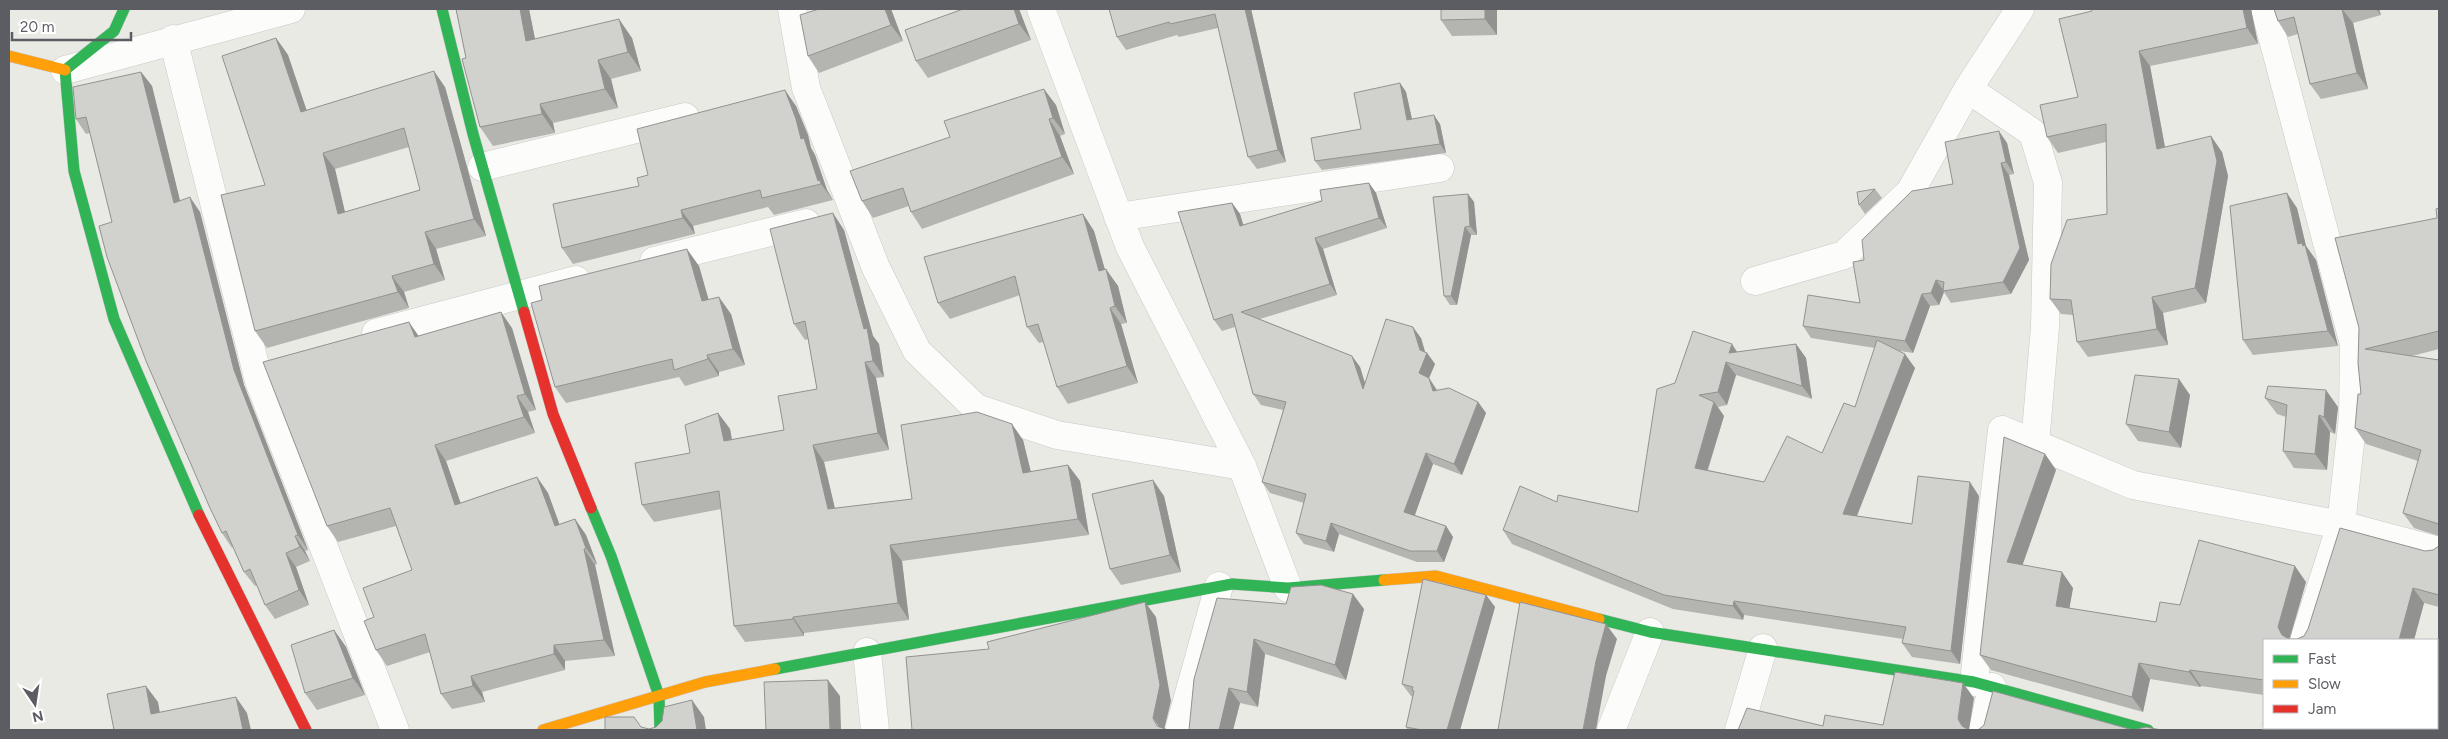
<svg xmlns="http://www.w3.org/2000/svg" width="2448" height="739" viewBox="0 0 2448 739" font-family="Figtree,sans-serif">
<rect width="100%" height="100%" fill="#eaeae5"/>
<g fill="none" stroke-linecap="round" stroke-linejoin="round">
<defs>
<path id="street" d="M 792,9 L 806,88 L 876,268 L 917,351 L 976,408 L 1057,435 L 1242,466
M 1041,9 L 1130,247 L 1242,466 L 1288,588
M 2265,9 L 2354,344 L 2353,416 L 2341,525 L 2304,640
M 173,39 L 259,381 L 395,730
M 65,70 L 291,9
M 1968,89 L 2033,133 L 2048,183 L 2045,327 L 2035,444
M 482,167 L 685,117
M 1118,217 L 1440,168
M 654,261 L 806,223
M 1755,281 L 1844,255 L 1910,192 L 1968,89 L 2020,9
M 376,333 L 576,280
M 867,652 L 875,730
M 1974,682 L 2002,430 L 2133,485 L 2341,525 L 2439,551
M 1179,730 L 1219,586
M 1611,730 L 1650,632
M 1739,730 L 1763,648
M 1983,730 L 1992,687
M 2275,730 L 2276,728"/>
<path id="fast" d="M 124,9 L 114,31 L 65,70 L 74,171 L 114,319 L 199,515
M 442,9 L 473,134 L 524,312
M 591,508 L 611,556 L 659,696 L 660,730
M 1599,619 L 1650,632 L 1974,682 L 2148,730
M 775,669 L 1232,584 L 1288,588 L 1384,580"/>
<path id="slow" d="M 9,56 L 65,70
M 1384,580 L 1436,576 L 1599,619
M 543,730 L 705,682 L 775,669"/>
<path id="jam" d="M 524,312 L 553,414 L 591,508
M 199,515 L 306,730"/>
</defs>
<use href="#street" stroke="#c8c8c7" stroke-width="29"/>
<use href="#fast" stroke="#c6c6c6" stroke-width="12"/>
<use href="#slow" stroke="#c6c6c6" stroke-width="12"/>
<use href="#jam" stroke="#c6c6c6" stroke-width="12"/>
<use href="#street" stroke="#fcfcfb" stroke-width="28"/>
<use href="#fast" stroke="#30b455" stroke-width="11"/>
<use href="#slow" stroke="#ff9f0a" stroke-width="11"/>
<use href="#jam" stroke="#e5322d" stroke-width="11"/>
</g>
<path fill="#b4b4b1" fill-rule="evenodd" d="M 456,9 L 529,9 L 535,39 L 632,38 L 641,71 L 611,79 L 618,108 L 553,123 L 555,133 L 493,146 L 480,127 Z
M 819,9 L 891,9 L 903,41 L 819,73 L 808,56 Z
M 1019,9 L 1031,40 L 928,78 L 916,61 Z
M 1109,9 L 1251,9 L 1286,162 L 1257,169 L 1248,157 L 1218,28 L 1179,37 L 1177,35 L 1126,50 L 1117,37 Z
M 1441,9 L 1497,9 L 1497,35 L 1452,36 L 1441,20 Z
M 2251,9 L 2258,44 L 2150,66 L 2165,147 L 2222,152 L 2228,176 L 2206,303 L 2163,313 L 2168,345 L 2088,357 L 2077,342 L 2073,315 L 2061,314 L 2050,299 L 2107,214 L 2106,142 L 2058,153 L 2047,137 L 2078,97 L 2092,11 Z
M 2274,9 L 2379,9 L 2381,15 L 2353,23 L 2368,89 L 2321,99 L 2310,84 L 2298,34 L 2288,37 L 2278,21 Z
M 276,38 L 288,55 L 306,110 L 445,87 L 486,236 L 436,249 L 445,280 L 404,292 L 409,308 L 267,348 L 255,331 ZM 409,147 L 420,190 L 345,212 L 335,169 Z
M 141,72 L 152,86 L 180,201 L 200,212 L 244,385 L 308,550 L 305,551 L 310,561 L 296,567 L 309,605 L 275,619 L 265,605 L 257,585 L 255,586 L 244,572 L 233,547 L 232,548 L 222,533 L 112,222 L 90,133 L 86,134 L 76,119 Z
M 1400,83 L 1406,92 L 1412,119 L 1440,124 L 1446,153 L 1322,170 L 1315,161 L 1361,129 Z
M 1056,105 L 1065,134 L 1060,136 L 1074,174 L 922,229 L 911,212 L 909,206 L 873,218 L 862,201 Z
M 796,106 L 808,135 L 811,148 L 815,155 L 827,190 L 833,200 L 774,215 L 768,207 L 693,226 L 695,234 L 573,264 L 562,248 L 639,186 L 648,175 Z
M 2007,143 L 2014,174 L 2009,175 L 2029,260 L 2011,294 L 1951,303 L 1944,292 L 1939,305 L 1930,306 L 1913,353 L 1900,351 L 1915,368 L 1857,516 L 1912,524 L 1979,496 L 1960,664 L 1912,657 L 1902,643 L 1903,639 L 1744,615 L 1743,620 L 1673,609 L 1512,544 L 1503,530 L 1557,502 L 1638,512 L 1675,383 L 1737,352 L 1796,344 L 1806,358 L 1812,399 L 1736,375 L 1727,405 L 1718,407 L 1724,416 L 1708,470 L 1764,482 L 1822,453 L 1855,407 L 1875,348 L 1811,338 L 1803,326 L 1860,303 L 1864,260 L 1953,184 Z
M 1369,183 L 1376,193 L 1387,228 L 1323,249 L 1337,295 L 1260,319 L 1352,356 L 1360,367 L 1365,383 L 1421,338 L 1425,352 L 1427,353 L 1435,364 L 1429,378 L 1437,390 L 1478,402 L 1486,413 L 1462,475 L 1433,464 L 1415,515 L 1446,526 L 1453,537 L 1444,562 L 1417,562 L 1339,534 L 1334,552 L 1304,544 L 1296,533 L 1304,503 L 1270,493 L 1262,482 L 1283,410 L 1261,405 L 1253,394 L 1235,327 L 1222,331 L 1214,320 L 1232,203 L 1240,214 L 1243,225 L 1322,201 Z
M 1875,189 L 1882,198 L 1865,214 L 1859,205 Z
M 1468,194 L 1474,202 L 1477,235 L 1471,235 L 1457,305 L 1450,305 L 1444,296 Z
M 2297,208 L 2306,246 L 2316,260 L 2338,346 L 2253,355 L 2243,340 Z
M 2439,208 L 2439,349 L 2412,356 L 2439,360 L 2439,536 L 2414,528 L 2403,513 L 2418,461 L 2366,444 L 2355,428 L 2361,394 L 2358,363 L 2437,218 Z
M 1083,214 L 1094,231 L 1105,270 L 1118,286 L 1127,323 L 1121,324 L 1138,383 L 1068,404 L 1057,387 L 1044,342 L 1039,343 L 1027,327 L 1020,295 L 950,319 L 938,303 Z
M 844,230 L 873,336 L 879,344 L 884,377 L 876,378 L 889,450 L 824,462 L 835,509 L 912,499 L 1023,440 L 1031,472 L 1068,465 L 1080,481 L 1089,535 L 902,561 L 909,620 L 804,633 L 804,636 L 745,642 L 734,626 L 721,509 L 654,522 L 642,505 L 690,453 L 718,413 L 730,429 L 732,440 L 784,430 L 817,389 L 808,339 L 805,340 L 794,324 Z
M 699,266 L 708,300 L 731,314 L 745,365 L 719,372 L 719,376 L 685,386 L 679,377 L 566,403 L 555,387 Z
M 512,328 L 536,410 L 528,412 L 535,433 L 446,461 L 460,503 L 537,477 L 548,493 L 559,524 L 575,519 L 586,535 L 597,564 L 595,565 L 615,656 L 565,661 L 565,670 L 482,692 L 485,702 L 452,709 L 441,694 L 430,652 L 387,666 L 376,650 L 374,617 L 412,570 L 396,526 L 338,542 L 327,526 L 419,336 Z
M 2190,395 L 2181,448 L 2138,441 L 2126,424 Z
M 2265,398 L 2338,407 L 2335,434 L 2330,432 L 2327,470 L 2294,468 L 2283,451 L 2286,417 L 2277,414 Z
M 2045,454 L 2056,470 L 2022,565 L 2073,588 L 2069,608 L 2156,622 L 2180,605 L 2306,582 L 2290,639 L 2297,639 L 2304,636 L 2425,551 L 2433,550 L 2439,546 L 2439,607 L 2424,603 L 2414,640 L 2264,640 L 2264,695 L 2201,686 L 2200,687 L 2150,679 L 2143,712 L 1991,670 L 1980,655 Z
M 1164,496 L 1181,572 L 1121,585 L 1110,569 Z
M 1486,595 L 1495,607 L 1460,730 L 1408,730 L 1406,727 L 1413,697 L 1411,696 L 1402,684 Z
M 1286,604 L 1364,609 L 1346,680 L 1265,654 L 1258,707 L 1240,703 L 1233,730 L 1189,730 L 1194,679 Z
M 334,630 L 346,647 L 365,695 L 317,710 L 305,693 Z
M 2343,728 L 2437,728 L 2439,730 L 2354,730 Z"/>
<path fill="#929290" d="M 520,9 L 529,9 L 539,59 L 526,41 Z
M 885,9 L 891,9 L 903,41 L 891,25 Z
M 1014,9 L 1019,9 L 1031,40 L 1019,24 Z
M 1245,9 L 1251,9 L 1286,162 L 1278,150 Z
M 1485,9 L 1497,9 L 1497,35 L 1485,19 Z
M 2243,9 L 2251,9 L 2258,44 L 2247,28 Z
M 2342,9 L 2353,23 L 2368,89 L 2357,73 Z
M 2376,9 L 2379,9 L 2381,15 Z
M 619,19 L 632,38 L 641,71 L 628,52 Z
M 276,38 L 288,55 L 313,129 L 301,112 Z
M 2139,51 L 2150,66 L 2168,164 L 2157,149 Z
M 598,60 L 611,79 L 618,108 L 605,89 Z
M 434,71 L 445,87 L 486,236 L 474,219 Z
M 141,72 L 152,86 L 184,217 L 174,203 Z
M 1400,83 L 1406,92 L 1414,129 L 1407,120 Z
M 1044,89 L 1056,105 L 1065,134 L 1053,118 Z
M 785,90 L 796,106 L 808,135 L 811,148 L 815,155 L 827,190 L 833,200 L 821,184 L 818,181 L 801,139 Z
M 540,104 L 553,123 L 555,133 L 542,114 Z
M 1434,115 L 1440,124 L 1446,153 L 1440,144 Z
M 1049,119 L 1060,136 L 1074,174 L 1062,157 Z
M 1999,131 L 2007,143 L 2014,174 L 2006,162 Z
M 2211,136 L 2222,152 L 2228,176 L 2206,303 L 2195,288 Z
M 323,153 L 335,169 L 349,230 L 338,214 Z
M 2001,163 L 2009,175 L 2029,260 L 2011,294 L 2003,282 Z
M 1369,183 L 1376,193 L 1387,228 L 1379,218 Z
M 2287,193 L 2297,208 L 2306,246 L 2316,260 L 2338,346 L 2328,331 L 2298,244 Z
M 1468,194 L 1474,202 L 1477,235 L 1470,226 Z
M 190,197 L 200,212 L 244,385 L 308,550 L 298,535 L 234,370 Z
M 1232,203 L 1240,214 L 1247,237 L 1240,226 Z
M 681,210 L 693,226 L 695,234 L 683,218 Z
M 833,213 L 844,230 L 873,336 L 879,344 L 884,377 L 873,361 Z
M 1083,214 L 1094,231 L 1110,288 L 1099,271 Z
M 1465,227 L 1471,235 L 1457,305 L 1451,296 Z
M 425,232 L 436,249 L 445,280 L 434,264 Z
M 1315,238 L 1323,249 L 1337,295 L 1330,284 Z
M 687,249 L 699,266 L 714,318 L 702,301 Z
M 1106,269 L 1118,286 L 1127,323 L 1115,306 Z
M 392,276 L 404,292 L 409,308 L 398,292 Z
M 1936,280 L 1944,291 L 1943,291 L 1944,292 L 1939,305 L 1931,293 Z
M 1922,294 L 1930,306 L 1913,353 L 1905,341 Z
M 719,297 L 731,314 L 745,365 L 733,349 Z
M 2152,297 L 2163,313 L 2168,345 L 2157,329 Z
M 1110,308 L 1121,324 L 1138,383 L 1127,366 Z
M 501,312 L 512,328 L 536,410 L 525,394 Z
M 409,322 L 420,338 L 415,337 Z
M 1413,327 L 1421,338 L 1426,355 L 1427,353 L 1435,364 L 1429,378 L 1436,389 L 1440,402 L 1419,373 L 1420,350 Z
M 1732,344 L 1741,358 L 1739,366 L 1729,353 Z
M 1796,344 L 1806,358 L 1812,399 L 1802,386 Z
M 1905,354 L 1915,368 L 1852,528 L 1843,514 Z
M 707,355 L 719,372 L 719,376 L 708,359 Z
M 1352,356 L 1360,367 L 1370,400 L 1363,389 Z
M 865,362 L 876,378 L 889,450 L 878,433 Z
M 1726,362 L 1736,375 L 1727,405 L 1718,392 Z
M 2179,379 L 2190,395 L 2181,448 L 2169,432 Z
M 2326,390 L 2338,407 L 2335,434 L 2324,417 Z
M 517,396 L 528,412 L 535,433 L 524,417 Z
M 1478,402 L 1486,413 L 1462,475 L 1454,464 Z
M 1714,402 L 1724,416 L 1704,481 L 1695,468 Z
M 718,413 L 730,429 L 735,458 L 724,441 Z
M 2319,415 L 2330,432 L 2327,470 L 2315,454 Z
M 1012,424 L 1023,440 L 1035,489 L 1023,473 Z
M 435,445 L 446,461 L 467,521 L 455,505 Z
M 813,445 L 824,462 L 839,526 L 828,509 Z
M 1426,453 L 1433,464 L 1412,523 L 1404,512 Z
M 2045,454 L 2056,470 L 2018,578 L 2007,562 Z
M 1068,465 L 1080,481 L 1089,535 L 1078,519 Z
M 537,477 L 548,493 L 566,542 L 555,526 Z
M 1153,480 L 1164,496 L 1181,572 L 1170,555 Z
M 1970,482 L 1979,496 L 1960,664 L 1951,651 Z
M 575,519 L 586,535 L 597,564 L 586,548 Z
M 1331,523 L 1339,534 L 1334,552 L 1326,541 Z
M 1446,526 L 1453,537 L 1444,562 L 1437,551 Z
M 295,536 L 305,551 L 310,561 L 300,547 Z
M 890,545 L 902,561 L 909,620 L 898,603 Z
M 584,549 L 595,565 L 615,656 L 604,640 Z
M 286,553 L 296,567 L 309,605 L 299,590 Z
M 2295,566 L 2306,582 L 2289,640 L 2282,635 L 2278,627 Z
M 2062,572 L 2073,588 L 2067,622 L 2056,606 Z
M 2413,588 L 2424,603 L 2414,640 L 2399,640 Z
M 1353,594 L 1364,609 L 1346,680 L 1335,665 Z
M 1486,595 L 1495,607 L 1460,730 L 1447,730 Z
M 1734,601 L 1744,615 L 1743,620 L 1733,606 Z
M 1145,602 L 1156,617 L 1171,701 L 1164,730 L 1161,730 L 1153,718 Z
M 793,617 L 804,633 L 804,636 L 793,619 Z
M 1606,624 L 1617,639 L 1606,676 L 1596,730 L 1583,730 L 1596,661 Z
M 334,630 L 346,647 L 365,695 L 353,678 Z
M 1254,639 L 1265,654 L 1258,707 L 1247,692 Z
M 554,645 L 565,661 L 565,670 L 554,654 Z
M 2139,663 L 2150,679 L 2143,712 L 2132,697 Z
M 2190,670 L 2201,686 L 2200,687 L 2189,672 Z
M 471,676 L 482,692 L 485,702 L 473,686 Z
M 828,680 L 840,696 L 841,730 L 830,730 Z
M 1963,683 L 1974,698 L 1969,730 L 1965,730 L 1958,719 Z
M 146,686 L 158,702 L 163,730 L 151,714 Z
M 1229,688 L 1240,703 L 1233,730 L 1219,730 Z
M 236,697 L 247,713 L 251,730 L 243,730 Z
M 692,700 L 704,717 L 706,730 L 697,730 Z"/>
<path fill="#d1d1ce" stroke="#929290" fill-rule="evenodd" d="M 456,9 L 520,9 L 526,41 L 619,19 L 628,52 L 598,60 L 605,89 L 540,104 L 542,114 L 480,127 L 462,59 L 466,58 Z
M 819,9 L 885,9 L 891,25 L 808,56 L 800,15 Z
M 963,9 L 1014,9 L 1019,24 L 916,61 L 905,30 Z
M 1109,9 L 1245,9 L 1278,150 L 1248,157 L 1215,14 L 1170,24 L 1169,22 L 1117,37 Z
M 1441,9 L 1485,9 L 1485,19 L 1441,20 Z
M 2091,9 L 2243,9 L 2247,28 L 2139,51 L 2157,149 L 2211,136 L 2217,161 L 2195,288 L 2152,297 L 2157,329 L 2077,342 L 2071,300 L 2050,299 L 2051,264 L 2067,220 L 2107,214 L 2106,124 L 2047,137 L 2040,105 L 2078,97 L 2059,19 L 2092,11 Z
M 2274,9 L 2342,9 L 2357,73 L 2310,84 L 2294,17 L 2278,21 Z
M 276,38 L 301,112 L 434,71 L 474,219 L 425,232 L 434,264 L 392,276 L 398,292 L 255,331 L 221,195 L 265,185 L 222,56 ZM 404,128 L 420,190 L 338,214 L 323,153 Z
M 141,72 L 174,203 L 190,197 L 234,370 L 298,535 L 295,536 L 300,547 L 286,553 L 299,590 L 265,605 L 250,569 L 244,572 L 226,531 L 222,533 L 210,508 L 146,361 L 107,257 L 99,226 L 112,222 L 86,117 L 76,119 L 73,87 Z
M 1400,83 L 1407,120 L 1434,115 L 1440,144 L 1315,161 L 1311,138 L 1361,129 L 1354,93 Z
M 1044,89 L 1053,118 L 1049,119 L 1062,157 L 911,212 L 903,188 L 862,201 L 850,171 L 950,137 L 944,121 Z
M 785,90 L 796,119 L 801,139 L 804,138 L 818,181 L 820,180 L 821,184 L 762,198 L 760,190 L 681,210 L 683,218 L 562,248 L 553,204 L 639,186 L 637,178 L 648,175 L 637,129 Z
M 1999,131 L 2006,162 L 2001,163 L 2020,248 L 2003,282 L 1943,291 L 1944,282 L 1936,280 L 1931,293 L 1922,294 L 1905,341 L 1803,326 L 1808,295 L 1860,303 L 1853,262 L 1864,260 L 1862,240 L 1912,191 L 1953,184 L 1945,142 Z
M 1369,183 L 1379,218 L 1315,238 L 1330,284 L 1241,312 L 1352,356 L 1363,389 L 1386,319 L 1413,327 L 1420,350 L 1427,353 L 1419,373 L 1429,378 L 1433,391 L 1449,388 L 1478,402 L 1454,464 L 1426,453 L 1404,512 L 1446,526 L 1437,551 L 1410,551 L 1331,523 L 1326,541 L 1296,533 L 1306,494 L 1262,482 L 1286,402 L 1253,394 L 1232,314 L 1214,320 L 1178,212 L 1232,203 L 1240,226 L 1322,201 L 1320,190 Z
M 1875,189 L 1859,205 L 1857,192 Z
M 2287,193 L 2298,244 L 2302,243 L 2303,246 L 2305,245 L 2328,331 L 2243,340 L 2230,206 Z
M 1468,194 L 1470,226 L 1465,227 L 1451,296 L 1444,296 L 1433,197 Z
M 2439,208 L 2439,331 L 2365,349 L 2439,360 L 2439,525 L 2439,524 L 2403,513 L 2421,450 L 2355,428 L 2358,394 L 2361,394 L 2358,363 L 2359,328 L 2335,238 L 2437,218 L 2436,209 Z
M 833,213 L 864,329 L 867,328 L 873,361 L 865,362 L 878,433 L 813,445 L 828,509 L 912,499 L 901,425 L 977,412 L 1012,424 L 1023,473 L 1068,465 L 1078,519 L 890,545 L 898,603 L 793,617 L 793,619 L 734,626 L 719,491 L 642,505 L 635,463 L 690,453 L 685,425 L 718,413 L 724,441 L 784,430 L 778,396 L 817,389 L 805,321 L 794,324 L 770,229 Z
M 1083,214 L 1099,271 L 1106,269 L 1115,306 L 1110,308 L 1127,366 L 1057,387 L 1038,324 L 1027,327 L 1015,276 L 938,303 L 924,257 Z
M 687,249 L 702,301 L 719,297 L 733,349 L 707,355 L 708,359 L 674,370 L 672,359 L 555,387 L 531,303 L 542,300 L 539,286 Z
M 501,312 L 525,394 L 517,396 L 524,417 L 435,445 L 455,505 L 537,477 L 555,526 L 575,519 L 586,548 L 584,549 L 604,640 L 554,645 L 554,654 L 471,676 L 473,686 L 441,694 L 425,634 L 376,650 L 364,621 L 374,617 L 363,588 L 412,570 L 390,508 L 327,526 L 263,362 L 409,322 L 415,337 Z
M 1693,331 L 1732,344 L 1729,353 L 1796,344 L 1802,386 L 1726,362 L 1718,392 L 1699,395 L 1714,402 L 1695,468 L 1764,482 L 1787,436 L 1822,453 L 1844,403 L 1855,407 L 1877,340 L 1905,354 L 1843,514 L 1912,524 L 1918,476 L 1970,482 L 1951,651 L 1902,643 L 1906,627 L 1734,601 L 1733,606 L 1664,595 L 1503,530 L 1520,486 L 1557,502 L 1558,495 L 1638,512 L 1657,389 L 1675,383 Z
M 2135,375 L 2179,379 L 2169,432 L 2126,424 Z
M 2268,386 L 2326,390 L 2324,417 L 2319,415 L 2315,454 L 2283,451 L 2287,405 L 2265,398 Z
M 2004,437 L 2045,454 L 2007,562 L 2062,572 L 2056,606 L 2156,622 L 2160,602 L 2180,605 L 2199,540 L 2295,566 L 2278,627 L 2282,635 L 2289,639 L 2297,639 L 2304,636 L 2308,629 L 2340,528 L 2425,551 L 2433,550 L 2439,546 L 2439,595 L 2413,588 L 2399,640 L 2264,640 L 2264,680 L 2190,670 L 2189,672 L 2139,663 L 2132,697 L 1980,655 Z
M 1153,480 L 1170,555 L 1110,569 L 1092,494 Z
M 1423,579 L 1486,595 L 1447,730 L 1422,730 L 1406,727 L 1414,691 L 1412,690 L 1413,687 L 1402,684 Z
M 1321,585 L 1353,594 L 1335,665 L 1254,639 L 1247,692 L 1229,688 L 1219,730 L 1189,730 L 1194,679 L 1217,598 L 1286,604 L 1291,587 Z
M 1145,602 L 1160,685 L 1153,718 L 1157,726 L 1168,730 L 912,730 L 906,657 L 989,649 L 987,642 Z
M 1520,602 L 1606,624 L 1596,661 L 1583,730 L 1498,730 Z
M 334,630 L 353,678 L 305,693 L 291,645 Z
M 1895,672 L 1963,683 L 1958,719 L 1962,726 L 1969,730 L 1978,730 L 1984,725 L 1993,691 L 2133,730 L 2146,727 L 2161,730 L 1738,730 L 1747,708 L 1823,726 L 1825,715 L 1883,725 Z
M 2437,673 L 2439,674 L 2439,730 L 2407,730 L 2397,728 L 2437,728 Z
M 828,680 L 830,730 L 766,730 L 764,682 Z
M 146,686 L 151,714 L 236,697 L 243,730 L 114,730 L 107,694 Z
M 692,700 L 697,730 L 605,730 L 605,717 L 634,717 L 641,727 L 649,729 L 656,727 L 662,721 L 664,707 Z"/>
<rect width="2448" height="739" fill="none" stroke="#5b5d63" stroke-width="20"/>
<rect x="2263" y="639" width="175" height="90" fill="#ffffff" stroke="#bdbec1"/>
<rect x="2273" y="655" width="25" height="8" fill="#30b455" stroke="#bdbec1"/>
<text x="2308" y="664" font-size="15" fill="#5b5d63">Fast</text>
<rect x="2273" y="680" width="25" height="8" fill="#ff9f0a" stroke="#bdbec1"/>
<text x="2308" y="689" font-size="15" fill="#5b5d63">Slow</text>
<rect x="2273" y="705" width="25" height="8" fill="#e5322d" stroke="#bdbec1"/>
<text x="2308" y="714" font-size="15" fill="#5b5d63">Jam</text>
<g transform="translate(35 704) rotate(167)" stroke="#ffffff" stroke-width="4" paint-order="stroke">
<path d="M0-4L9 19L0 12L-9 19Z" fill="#5b5d63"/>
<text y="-8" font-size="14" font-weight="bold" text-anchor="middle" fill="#5b5d63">N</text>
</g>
<path d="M12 32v8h119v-8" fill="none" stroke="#5b5d63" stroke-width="2.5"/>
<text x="20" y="32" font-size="15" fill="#5b5d63" stroke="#ffffff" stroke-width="4" paint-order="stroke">20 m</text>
</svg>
